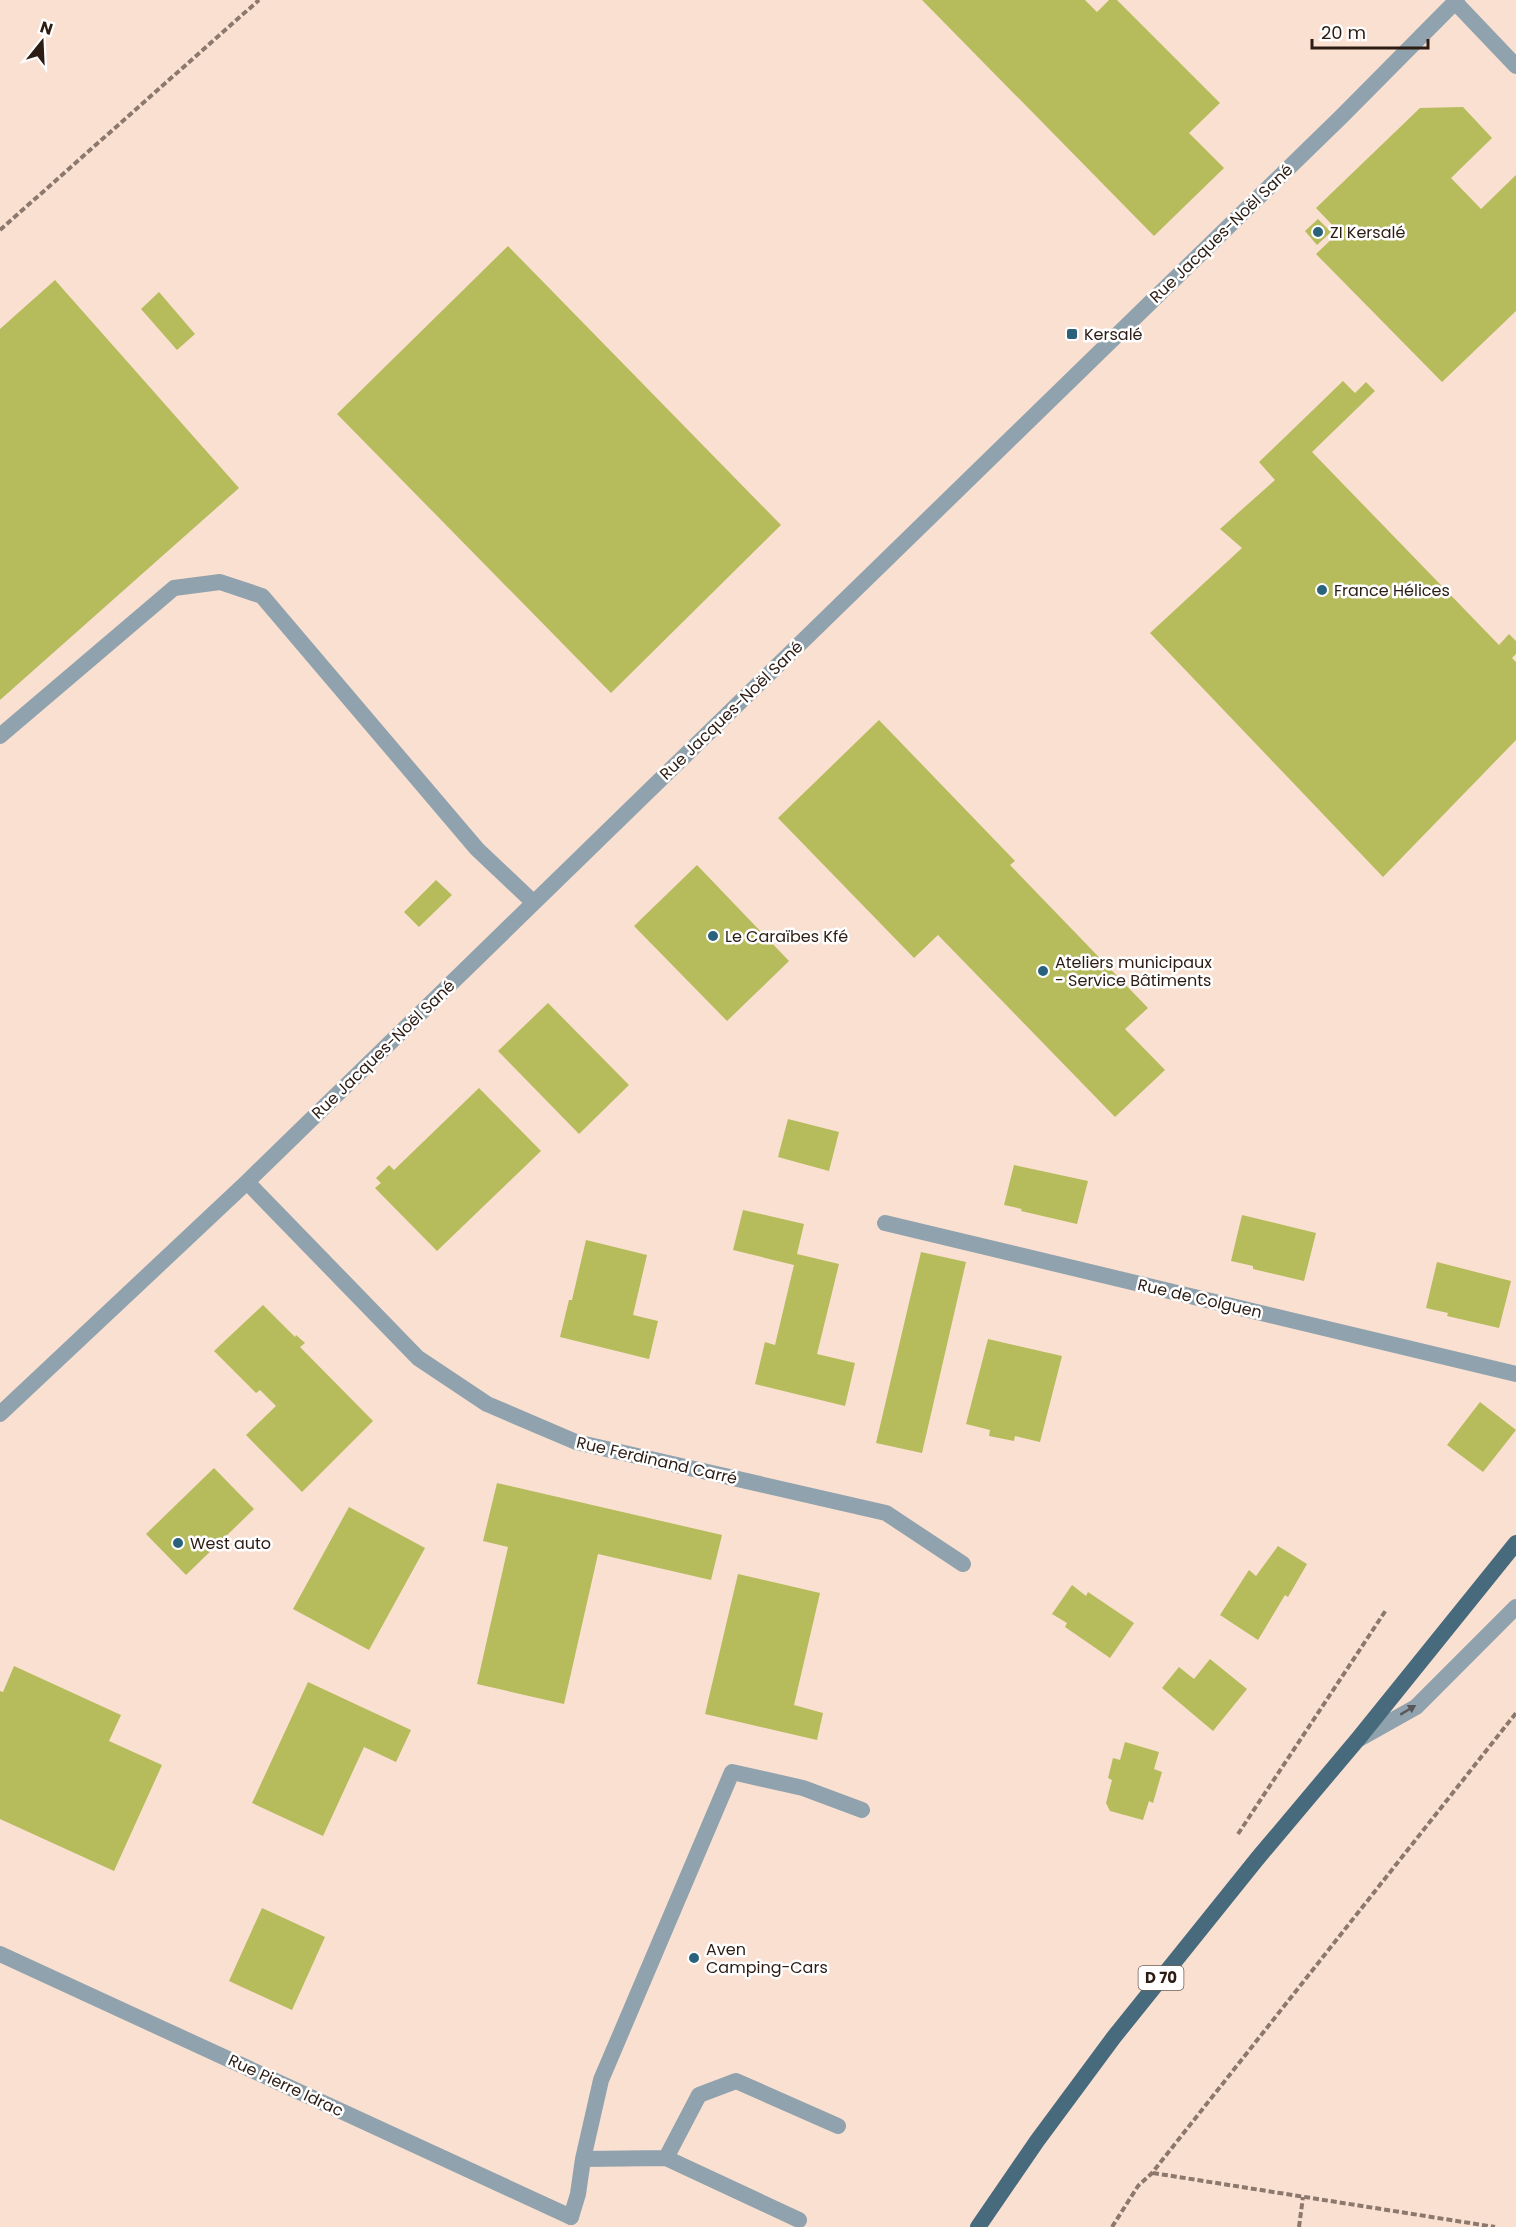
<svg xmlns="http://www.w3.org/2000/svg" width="1516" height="2227" viewBox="0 0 1516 2227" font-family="Poppins,sans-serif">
<rect width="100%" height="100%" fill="#fae0d1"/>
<path fill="#b6bb5c" d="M 922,0 L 1085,0 L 1097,12 L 1109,0 L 1117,0 L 1220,103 L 1189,133 L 1224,168 L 1154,236 Z
M 1463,107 L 1492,138 L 1451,178 L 1481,209 L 1516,175 L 1516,311 L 1442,382 L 1316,254 L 1339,232 L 1316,208 L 1420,108 Z
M 1318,219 L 1331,232 L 1317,245 L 1305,231 Z
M 508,246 L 781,525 L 611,693 L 337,414 Z
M 55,280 L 239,488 L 0,700 L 0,329 Z
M 159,292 L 195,334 L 177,350 L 141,309 Z
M 1343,381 L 1355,393 L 1366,382 L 1375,391 L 1312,452 L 1499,645 L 1509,634 L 1516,641 L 1516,654 L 1512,658 L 1516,662 L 1516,740 L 1383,877 L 1150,633 L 1242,548 L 1220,529 L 1275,480 L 1259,462 Z
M 879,720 L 1015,861 L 1010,865 L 1148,1008 L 1125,1029 L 1165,1070 L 1115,1117 L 938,935 L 914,958 L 778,818 Z
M 697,865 L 789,961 L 727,1021 L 634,926 Z
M 436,880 L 452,895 L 419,927 L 404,912 Z
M 548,1003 L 629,1085 L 579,1134 L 498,1051 Z
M 479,1088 L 541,1151 L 437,1251 L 375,1188 L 381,1183 L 376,1178 L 389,1165 L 394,1170 Z
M 788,1119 L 839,1132 L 829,1171 L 778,1157 Z
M 1014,1165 L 1088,1181 L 1077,1224 L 1021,1211 L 1022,1209 L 1004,1205 Z
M 743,1210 L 804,1224 L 797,1254 L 839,1264 L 817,1354 L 855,1363 L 845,1406 L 755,1384 L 765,1342 L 775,1345 L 794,1265 L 733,1250 Z
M 1242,1215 L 1316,1233 L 1304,1281 L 1253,1269 L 1253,1266 L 1231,1261 Z
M 586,1240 L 647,1255 L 633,1315 L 658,1321 L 649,1359 L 560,1337 L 569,1300 L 572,1300 Z
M 921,1252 L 966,1262 L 922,1453 L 876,1443 Z
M 1437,1262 L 1511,1281 L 1499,1328 L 1447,1316 L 1448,1313 L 1426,1308 Z
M 263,1305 L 295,1337 L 296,1335 L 305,1343 L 300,1347 L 373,1421 L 302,1492 L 246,1435 L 276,1406 L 260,1390 L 256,1393 L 214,1351 Z
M 988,1339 L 1062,1356 L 1040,1442 L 1015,1436 L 1014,1441 L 989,1436 L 990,1430 L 966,1424 Z
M 1480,1402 L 1516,1430 L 1483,1472 L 1447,1445 Z
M 214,1468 L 254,1509 L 186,1575 L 146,1534 Z
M 497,1483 L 722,1535 L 711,1580 L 598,1554 L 564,1704 L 477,1684 L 508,1547 L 483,1541 Z
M 349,1507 L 425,1548 L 369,1650 L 293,1609 Z
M 1278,1546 L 1307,1564 L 1288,1597 L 1285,1595 L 1258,1640 L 1220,1615 L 1249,1570 L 1256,1576 Z
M 738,1574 L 820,1593 L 794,1705 L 823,1713 L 817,1740 L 705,1714 Z
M 1072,1585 L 1086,1596 L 1088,1592 L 1134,1623 L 1110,1658 L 1065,1627 L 1067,1623 L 1052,1614 Z
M 1210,1659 L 1247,1689 L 1213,1731 L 1162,1688 L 1179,1667 L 1194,1679 Z
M 14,1666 L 121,1715 L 109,1741 L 162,1765 L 114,1871 L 0,1819 L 0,1691 L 3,1692 Z
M 308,1682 L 411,1730 L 396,1762 L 364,1747 L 323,1836 L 252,1803 Z
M 1125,1742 L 1159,1752 L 1154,1769 L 1162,1772 L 1153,1803 L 1149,1801 L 1143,1820 L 1110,1811 L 1106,1803 L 1112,1780 L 1108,1778 L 1113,1758 L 1120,1760 Z
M 262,1908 L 325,1937 L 292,2010 L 229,1981 Z"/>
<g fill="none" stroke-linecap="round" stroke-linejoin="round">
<path stroke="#8c786c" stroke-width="4" stroke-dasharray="6 3" stroke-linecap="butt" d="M 0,230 L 259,0
M 1238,1834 L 1386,1610
M 1153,2173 L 1495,2227
M 1112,2227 L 1138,2186 L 1152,2173 L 1516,1713
M 1299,2227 L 1303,2197"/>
<path stroke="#8fa2ad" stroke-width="16" d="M 0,736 L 174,588 L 220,582 L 262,596 L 477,849 L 533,902
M 666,2158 L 699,2095 L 736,2081 L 838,2126
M 583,2159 L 666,2158 L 799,2220
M 571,2217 L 578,2194 L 583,2159 L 601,2080 L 732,1772 L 803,1788 L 862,1810"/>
<path stroke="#8fa2ad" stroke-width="16" d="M 1455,2 L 1516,66
M 247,1182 L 418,1358 L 487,1404 L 576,1442 L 886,1513 L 963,1564
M 885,1223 L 1516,1374
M 0,1414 L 247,1182 L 1342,116 L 1457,0
M 1359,1739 L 1416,1707 L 1516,1607
M 0,1954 L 571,2217"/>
<path stroke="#476a7c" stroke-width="16" d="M 978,2227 L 1037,2141 L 1114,2037 L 1257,1859 L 1358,1739 L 1516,1543"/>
</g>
<defs><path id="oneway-solid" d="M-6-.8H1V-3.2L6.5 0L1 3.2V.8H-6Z" transform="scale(1.5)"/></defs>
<use fill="#595858" href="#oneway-solid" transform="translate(1408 1710) rotate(-31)"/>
<g fill="#2a627c" stroke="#fff" stroke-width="2">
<circle cx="1318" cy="232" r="6"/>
<rect x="1066" y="328" width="12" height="12" rx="3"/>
<circle cx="1322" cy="590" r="6"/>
<circle cx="713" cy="936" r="6"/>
<circle cx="1043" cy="971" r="6"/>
<circle cx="178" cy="1543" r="6"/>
<circle cx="694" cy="1958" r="6"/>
</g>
<g text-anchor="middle" stroke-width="5" stroke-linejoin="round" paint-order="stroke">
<rect fill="#fff" stroke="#6b605a" stroke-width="1.5" x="1138.5" y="1966" width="45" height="24" rx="4.5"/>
<g font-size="15" font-weight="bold" fill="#2c1c13">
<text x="1161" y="1983">D 70</text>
</g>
<g font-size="16" fill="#2c1c13" stroke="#fff" text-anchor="start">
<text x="1330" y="238">ZI Kersalé</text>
<text x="1084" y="340">Kersalé</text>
<text x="1334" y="596">France Hélices</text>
<text x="725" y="942">Le Caraïbes Kfé</text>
<text x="1055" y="968">Ateliers municipaux<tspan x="1055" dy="18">- Service Bâtiments</tspan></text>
<text x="190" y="1549">West auto</text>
<text x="706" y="1955">Aven<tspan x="706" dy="18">Camping-Cars</tspan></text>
</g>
<g font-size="16" fill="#2c1c13" stroke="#fff">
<text transform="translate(1221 233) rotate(-44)" y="6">Rue Jacques-Noël Sané</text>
<text transform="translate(731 710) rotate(-44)" y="6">Rue Jacques-Noël Sané</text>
<text transform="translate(383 1049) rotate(-44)" y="6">Rue Jacques-Noël Sané</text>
<text transform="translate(1200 1298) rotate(13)" y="6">Rue de Colguen</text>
<text transform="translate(657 1460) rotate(13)" y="6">Rue Ferdinand Carré</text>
<text transform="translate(286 2085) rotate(25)" y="6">Rue Pierre Idrac</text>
</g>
</g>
<g transform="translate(42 42) rotate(18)" stroke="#ffffff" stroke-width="4.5" paint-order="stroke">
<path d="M0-4.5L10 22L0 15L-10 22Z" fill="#2c1c13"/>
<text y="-9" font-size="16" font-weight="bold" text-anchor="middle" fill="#2c1c13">N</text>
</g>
<path d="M1312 39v9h116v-9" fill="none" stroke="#2c1c13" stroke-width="3"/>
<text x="1321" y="39" font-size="18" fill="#2c1c13" stroke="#ffffff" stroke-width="4.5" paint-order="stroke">20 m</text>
</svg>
